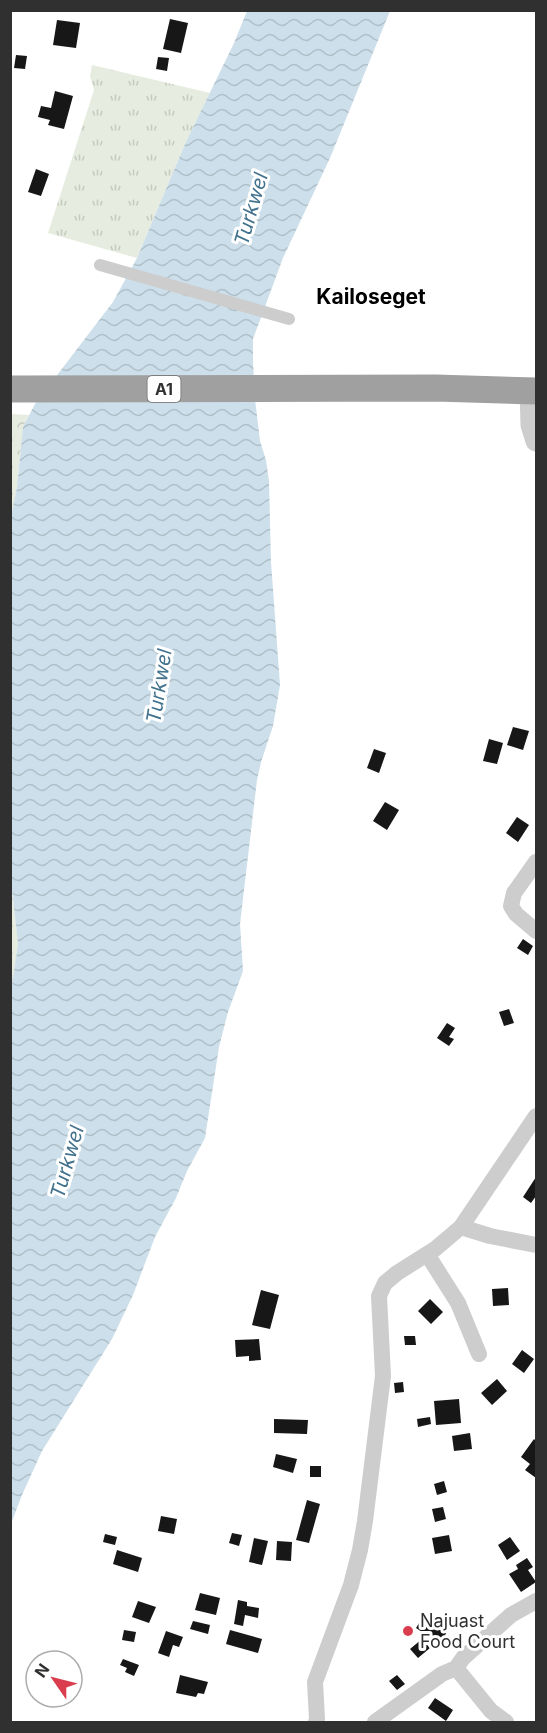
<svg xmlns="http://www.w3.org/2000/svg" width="547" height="1733" viewBox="0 0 547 1733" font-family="Inter,sans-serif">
<defs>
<pattern id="grass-tufts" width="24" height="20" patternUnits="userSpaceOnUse" patternTransform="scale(1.5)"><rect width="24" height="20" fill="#e6ecdf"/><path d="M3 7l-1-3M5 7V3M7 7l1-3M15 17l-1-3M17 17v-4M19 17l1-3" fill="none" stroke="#c6cbc0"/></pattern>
<pattern id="forest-crowns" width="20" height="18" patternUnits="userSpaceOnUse" patternTransform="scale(1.5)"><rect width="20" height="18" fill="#e6ecdf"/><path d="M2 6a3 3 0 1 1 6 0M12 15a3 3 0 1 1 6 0" fill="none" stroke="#c6cbc0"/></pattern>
<pattern id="water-waves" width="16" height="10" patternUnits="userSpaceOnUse" patternTransform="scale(1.5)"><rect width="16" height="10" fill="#ccdfea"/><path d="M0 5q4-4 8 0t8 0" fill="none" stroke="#b0c0c9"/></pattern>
</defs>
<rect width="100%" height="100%" fill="#fff"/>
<path fill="url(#grass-tufts)" d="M 92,65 L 210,93 L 185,144 L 137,258 L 48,233 L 94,90 L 90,76 Z"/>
<path fill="url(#forest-crowns)" d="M 11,414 L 29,415 L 23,427 L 17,487 L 11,522 Z
M 10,872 L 18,944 L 11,999 L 10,999 Z"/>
<path fill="url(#water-waves)" d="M 247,11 L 390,11 L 330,158 L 283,258 L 253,339 L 253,361 L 255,399 L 260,441 L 266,460 L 269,481 L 271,562 L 280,685 L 273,726 L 261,762 L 257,780 L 240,924 L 243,971 L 228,1012 L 219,1047 L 205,1138 L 187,1171 L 176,1198 L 155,1237 L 133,1295 L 112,1339 L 42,1451 L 22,1495 L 11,1524 L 10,999 L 18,944 L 10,872 L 10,522 L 17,487 L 23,427 L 35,404 L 113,302 L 137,258 L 185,144 L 234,43 Z"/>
<path fill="#171717" d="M 170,19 L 188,23 L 181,53 L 163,49 Z
M 57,20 L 80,23 L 76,48 L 53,45 Z
M 16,55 L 27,56 L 25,69 L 14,68 Z
M 158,57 L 169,58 L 167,71 L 156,69 Z
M 55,91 L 73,96 L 64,129 L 48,125 L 50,120 L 38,117 L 41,106 L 51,108 Z
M 36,169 L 49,174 L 41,196 L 28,192 Z
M 513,727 L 529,731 L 523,750 L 507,745 Z
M 489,739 L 503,743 L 497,764 L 483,761 Z
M 374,749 L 386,753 L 379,773 L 367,768 Z
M 385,802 L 399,810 L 387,830 L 373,821 Z
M 517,817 L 529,825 L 518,842 L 506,833 Z
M 523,939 L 533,946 L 528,955 L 517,948 Z
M 509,1009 L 514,1023 L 504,1026 L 499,1012 Z
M 447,1023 L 455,1028 L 449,1037 L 454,1039 L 449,1046 L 437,1038 Z
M 536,1177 L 536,1196 L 531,1203 L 523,1197 Z
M 508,1288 L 509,1305 L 493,1306 L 492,1289 Z
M 261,1290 L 279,1295 L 270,1329 L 252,1325 Z
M 430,1299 L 443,1312 L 431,1324 L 418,1311 Z
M 404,1336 L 415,1336 L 416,1345 L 405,1345 Z
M 259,1339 L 261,1360 L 249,1361 L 249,1356 L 236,1357 L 235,1340 Z
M 522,1350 L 534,1359 L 524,1373 L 512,1364 Z
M 497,1379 L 507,1391 L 492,1405 L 481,1393 Z
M 403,1382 L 404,1392 L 395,1393 L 394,1383 Z
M 459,1399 L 461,1423 L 436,1425 L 434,1401 Z
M 430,1417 L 431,1424 L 418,1427 L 417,1419 Z
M 274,1419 L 308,1420 L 307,1434 L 274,1433 Z
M 470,1433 L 472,1449 L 454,1451 L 452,1436 Z
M 534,1439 L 536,1441 L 536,1478 L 525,1470 L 530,1464 L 521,1457 Z
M 276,1454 L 297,1459 L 293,1473 L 273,1467 Z
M 310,1466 L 321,1466 L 321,1477 L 310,1477 Z
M 444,1481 L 447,1492 L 437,1495 L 434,1484 Z
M 307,1500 L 320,1504 L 309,1543 L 296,1540 Z
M 443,1507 L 446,1519 L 435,1522 L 432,1509 Z
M 161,1516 L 177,1519 L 174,1534 L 158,1531 Z
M 232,1533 L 242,1535 L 239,1546 L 229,1543 Z
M 105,1534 L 117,1537 L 115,1545 L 103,1542 Z
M 449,1535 L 452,1551 L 435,1554 L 432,1538 Z
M 510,1537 L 520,1551 L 507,1560 L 498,1545 Z
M 254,1538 L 268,1541 L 262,1565 L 249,1562 Z
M 277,1541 L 292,1542 L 291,1561 L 276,1560 Z
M 117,1550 L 142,1558 L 138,1572 L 113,1564 Z
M 527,1558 L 533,1567 L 528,1570 L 536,1582 L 521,1592 L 509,1574 L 518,1569 L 516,1565 Z
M 200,1593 L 220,1598 L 216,1615 L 195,1610 Z
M 238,1600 L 247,1602 L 247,1606 L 259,1608 L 258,1618 L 245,1615 L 243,1626 L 234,1624 Z
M 138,1601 L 156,1607 L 149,1623 L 132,1617 Z
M 424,1615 L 448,1630 L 440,1644 L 434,1640 L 431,1644 L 419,1636 L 422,1632 L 416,1628 Z
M 193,1621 L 210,1625 L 208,1634 L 190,1629 Z
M 124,1630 L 136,1632 L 134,1642 L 122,1640 Z
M 230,1630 L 262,1639 L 258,1653 L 226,1644 Z
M 166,1631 L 183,1637 L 179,1647 L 173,1645 L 169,1657 L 158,1653 Z
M 422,1639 L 430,1648 L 418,1658 L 410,1649 Z
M 123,1659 L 139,1665 L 134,1676 L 125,1672 L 127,1668 L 120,1665 Z
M 180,1675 L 208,1682 L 204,1694 L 198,1693 L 196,1697 L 176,1693 Z
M 397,1675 L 405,1684 L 397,1690 L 389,1681 Z
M 435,1698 L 453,1710 L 446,1721 L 428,1708 Z"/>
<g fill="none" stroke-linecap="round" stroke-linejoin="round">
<path stroke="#cdcdcd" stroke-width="12" d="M 100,265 L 289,319"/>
<path stroke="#cdcdcd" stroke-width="16" d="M 536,862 L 514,893 L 511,906 L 516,914 L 536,931
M 461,1227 L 490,1236 L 536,1245
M 427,1254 L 458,1303 L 479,1354
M 456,1668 L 491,1711 L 506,1722
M 316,1722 L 317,1719 L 315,1682 L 351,1585 L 360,1550 L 365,1521 L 383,1376 L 379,1296 L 385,1283 L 397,1273 L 435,1249 L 461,1227 L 536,1116
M 375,1722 L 442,1674 L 456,1668 L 463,1658 L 511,1615 L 536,1601"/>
<path stroke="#cdcdcd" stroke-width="21" d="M 530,391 L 531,425 L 536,441"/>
<path stroke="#a0a0a0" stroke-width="27" d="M 10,389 L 435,388 L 536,391"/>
</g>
<circle fill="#da3e4e" stroke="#fff" stroke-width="2" cx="408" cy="1631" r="6"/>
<g text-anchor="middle" stroke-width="6" stroke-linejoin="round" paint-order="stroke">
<rect fill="#fff" stroke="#6e6e6e" stroke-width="1.5" x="147.5" y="376" width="33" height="26" rx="4.5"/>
<g font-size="16" font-weight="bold" fill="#303030">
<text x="164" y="395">A1</text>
</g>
<g font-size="18" fill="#303030" stroke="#fff" text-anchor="start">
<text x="420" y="1627">Najuast<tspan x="420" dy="21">Food Court</tspan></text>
</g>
<g font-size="20" font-style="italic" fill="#42728d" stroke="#fff">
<text transform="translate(251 209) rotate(-74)" y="7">Turkwel</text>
<text transform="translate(159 686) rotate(-81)" y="7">Turkwel</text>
<text transform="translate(67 1162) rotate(-74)" y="7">Turkwel</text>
</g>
<g font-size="21" font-weight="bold" fill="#000" stroke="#fff">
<text x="371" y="304">Kailoseget</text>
</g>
</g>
<rect width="547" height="1733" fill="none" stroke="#303030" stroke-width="24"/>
<g transform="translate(54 1679) rotate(305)"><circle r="28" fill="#ffffff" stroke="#acacac" stroke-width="1.5"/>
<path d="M0-4.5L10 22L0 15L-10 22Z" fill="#da3e4e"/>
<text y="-9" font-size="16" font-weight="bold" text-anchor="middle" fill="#303030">N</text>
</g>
</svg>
